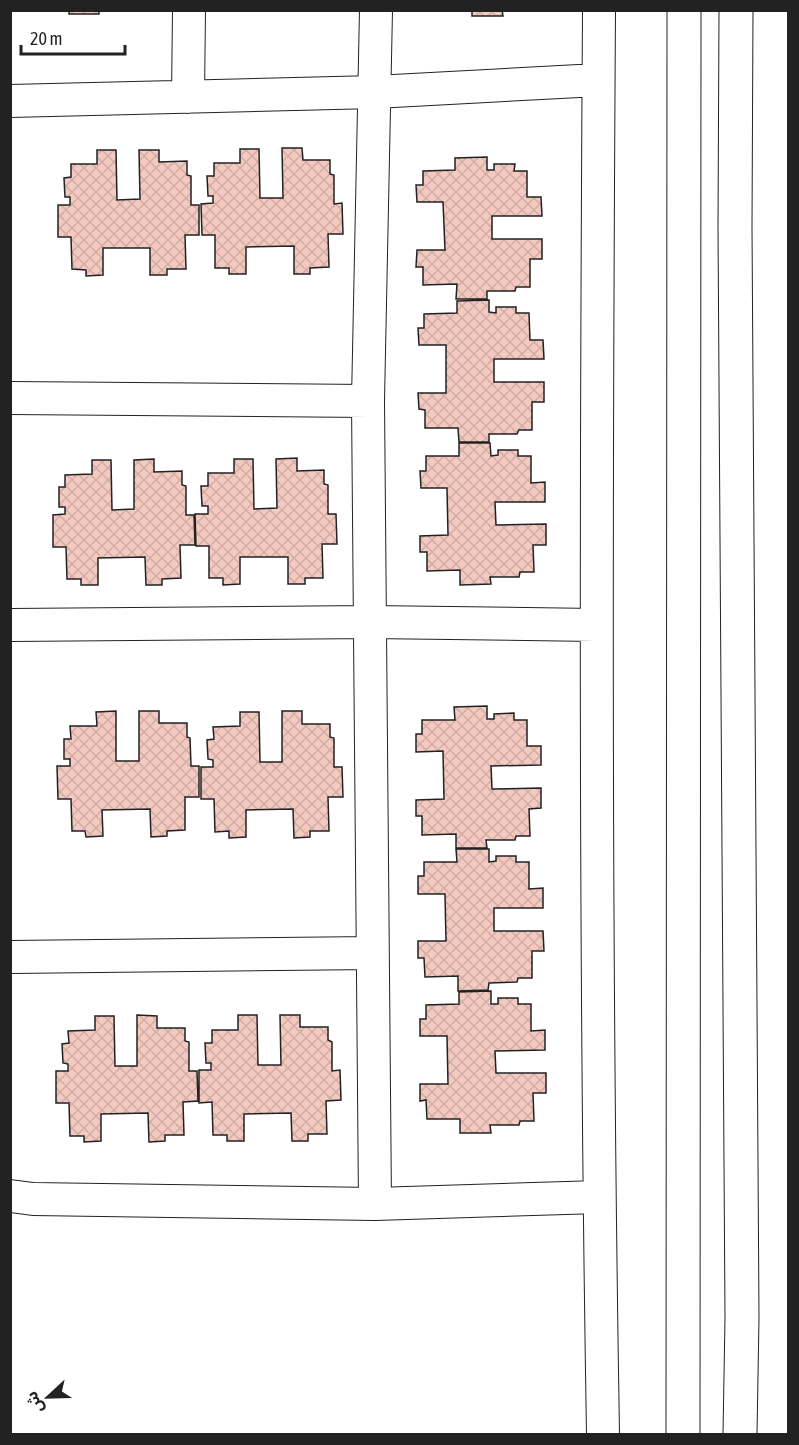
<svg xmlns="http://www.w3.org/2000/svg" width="799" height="1445" viewBox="0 0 799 1445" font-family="'Asap Condensed','Noto Sans Arabic',sans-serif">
<defs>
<pattern id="building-cross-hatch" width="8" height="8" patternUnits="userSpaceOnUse" patternTransform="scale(1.5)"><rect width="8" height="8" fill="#f3c9c0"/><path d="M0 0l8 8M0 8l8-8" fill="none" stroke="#d0aca5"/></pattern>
</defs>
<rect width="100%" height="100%" fill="#fff"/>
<path fill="url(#building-cross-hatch)" stroke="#222" stroke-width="1.5" d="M 69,10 L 99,10 L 99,14 L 69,14 Z
M 472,10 L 502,10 L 503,16 L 472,16 Z
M 282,148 L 302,148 L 303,160 L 330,160 L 330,174 L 334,175 L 334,204 L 342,203 L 343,234 L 328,234 L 329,267 L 310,268 L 310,274 L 294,274 L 294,246 L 246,247 L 246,274 L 229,274 L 229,268 L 215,268 L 215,235 L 202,235 L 201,204 L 213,203 L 213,196 L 208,196 L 207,176 L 214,176 L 214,163 L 240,163 L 240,149 L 259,149 L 260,198 L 283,198 Z
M 97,150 L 116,150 L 117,200 L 140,199 L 139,150 L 159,150 L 159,162 L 187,161 L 187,175 L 191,176 L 191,205 L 199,205 L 199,235 L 185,235 L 186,269 L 167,269 L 167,275 L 150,275 L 150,248 L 103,248 L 103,275 L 86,276 L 86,270 L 72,269 L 71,237 L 58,237 L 58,205 L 70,205 L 70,197 L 65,197 L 64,178 L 71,177 L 71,164 L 97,164 Z
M 487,157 L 487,170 L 494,170 L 494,164 L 515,164 L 514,171 L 527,171 L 527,197 L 541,197 L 542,216 L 492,216 L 492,239 L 542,239 L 542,259 L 530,259 L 530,287 L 516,287 L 515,291 L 487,291 L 487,299 L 456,299 L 457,284 L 423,285 L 423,267 L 416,267 L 417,250 L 445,250 L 443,202 L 417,202 L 416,185 L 423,185 L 423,171 L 455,170 L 455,158 Z
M 489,300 L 489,312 L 496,313 L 496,307 L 516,307 L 516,313 L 529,313 L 530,340 L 543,340 L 544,359 L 494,359 L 494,382 L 544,382 L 544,402 L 532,402 L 532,430 L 519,430 L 517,434 L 489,434 L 489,442 L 459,442 L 458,428 L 425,428 L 425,410 L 419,409 L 418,393 L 446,393 L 446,345 L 419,345 L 418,328 L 424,328 L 424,314 L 457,313 L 457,301 Z
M 459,443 L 490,443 L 491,456 L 498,455 L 498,450 L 518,450 L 518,456 L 531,456 L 531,483 L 545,482 L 545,502 L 495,502 L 496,525 L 546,524 L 546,545 L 533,545 L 534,572 L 520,572 L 519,577 L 490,577 L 491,584 L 460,585 L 460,570 L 427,571 L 427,552 L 420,552 L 420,536 L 448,535 L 447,488 L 421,488 L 420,471 L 426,471 L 426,456 L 459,456 Z
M 297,458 L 297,471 L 324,470 L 324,484 L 328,485 L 328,514 L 336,514 L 337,544 L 322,544 L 323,578 L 305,578 L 305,584 L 288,584 L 288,557 L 240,557 L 240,584 L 223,585 L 223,578 L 209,578 L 209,546 L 196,546 L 195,514 L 208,514 L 208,506 L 202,506 L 201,486 L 208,486 L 208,473 L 234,473 L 234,459 L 253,459 L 254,509 L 277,508 L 276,459 Z
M 154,459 L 154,472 L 182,471 L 182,485 L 186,486 L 186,515 L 194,515 L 195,545 L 180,545 L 181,578 L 162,579 L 162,585 L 146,585 L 145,557 L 98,558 L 98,585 L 81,585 L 81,579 L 67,579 L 66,547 L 53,547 L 53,515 L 65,514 L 65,507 L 59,507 L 59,487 L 65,487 L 65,475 L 92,474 L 92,460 L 111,460 L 112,510 L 134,509 L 134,460 Z
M 487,706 L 487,719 L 494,719 L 494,714 L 514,713 L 514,720 L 527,720 L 527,746 L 541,746 L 541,765 L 491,766 L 492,789 L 541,788 L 541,808 L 529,809 L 530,836 L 516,836 L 515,840 L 486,840 L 487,848 L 456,848 L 456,834 L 422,835 L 422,816 L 416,816 L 416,800 L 444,799 L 443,751 L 416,752 L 416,734 L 422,734 L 422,720 L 455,720 L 454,707 Z
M 116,711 L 116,761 L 139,761 L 139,711 L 159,711 L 159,723 L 187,723 L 187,737 L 190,738 L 191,766 L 199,766 L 199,797 L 185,797 L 185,830 L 167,831 L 167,836 L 151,837 L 150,809 L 102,810 L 103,836 L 86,837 L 85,831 L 72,831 L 71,799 L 58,799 L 57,766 L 70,766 L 70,759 L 64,759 L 64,739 L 71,739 L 70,726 L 97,726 L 96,712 Z
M 282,711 L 302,711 L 302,724 L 330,724 L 330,737 L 334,738 L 334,767 L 342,767 L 343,797 L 328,797 L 329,831 L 310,831 L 310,837 L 294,838 L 293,809 L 246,810 L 246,837 L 229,838 L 229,831 L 215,832 L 214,799 L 201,799 L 201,767 L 213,767 L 213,760 L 208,759 L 207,740 L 214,739 L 213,727 L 240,726 L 240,712 L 259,712 L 260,762 L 282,762 Z
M 456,849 L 489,849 L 489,862 L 496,861 L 496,856 L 516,856 L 516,862 L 529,862 L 529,889 L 543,888 L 543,908 L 494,908 L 494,931 L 543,931 L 544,951 L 532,951 L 532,978 L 518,978 L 517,982 L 489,983 L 488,990 L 458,991 L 458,976 L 425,977 L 424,958 L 418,958 L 418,941 L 446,941 L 445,894 L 418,894 L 418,876 L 424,876 L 424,862 L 457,862 Z
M 491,991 L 491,1004 L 498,1004 L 498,998 L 518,998 L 518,1004 L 531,1004 L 531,1031 L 545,1030 L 545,1050 L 495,1051 L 496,1073 L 546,1073 L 546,1093 L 533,1093 L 534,1121 L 520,1121 L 519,1125 L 490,1125 L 491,1133 L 460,1133 L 460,1119 L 427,1119 L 426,1100 L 420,1101 L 420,1084 L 448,1084 L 447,1036 L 420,1036 L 420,1019 L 426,1019 L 426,1005 L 459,1004 L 459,992 Z
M 137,1015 L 157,1016 L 157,1028 L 185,1028 L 185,1041 L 189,1042 L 189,1071 L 197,1071 L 198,1101 L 183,1102 L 184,1135 L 165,1135 L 165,1141 L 149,1142 L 148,1113 L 101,1114 L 101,1141 L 84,1142 L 84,1136 L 70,1136 L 69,1103 L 56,1103 L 56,1071 L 68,1071 L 68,1064 L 63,1063 L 62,1044 L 69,1043 L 68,1031 L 95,1030 L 95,1016 L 114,1016 L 115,1066 L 137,1066 Z
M 238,1015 L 257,1015 L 258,1065 L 281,1065 L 280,1015 L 300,1015 L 300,1027 L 328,1027 L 328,1040 L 332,1042 L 332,1071 L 340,1070 L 341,1100 L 326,1101 L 327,1134 L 308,1134 L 308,1141 L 292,1141 L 291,1113 L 244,1114 L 244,1141 L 227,1141 L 227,1135 L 213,1135 L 212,1102 L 199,1103 L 199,1070 L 211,1070 L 211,1063 L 206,1063 L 205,1043 L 212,1043 L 212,1030 L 238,1030 Z"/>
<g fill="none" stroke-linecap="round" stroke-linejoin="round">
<defs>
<path id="street" d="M 599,10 C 596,485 595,960 603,1434
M 188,97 L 189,10
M 10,101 L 375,92 L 598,80
M 10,398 L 368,401
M 10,625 L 370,622 L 596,625
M 10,957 L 372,953
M 10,1196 L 33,1199 L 375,1204 L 599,1197
M 375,1204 L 368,401 L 376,10"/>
<path id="secondary" d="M 736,10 L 735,227 L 742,1318 L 740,1434
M 683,1434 L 684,10"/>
</defs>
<use href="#street" stroke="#222" stroke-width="34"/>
<use href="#secondary" stroke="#222" stroke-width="35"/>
<use href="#street" stroke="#fff" stroke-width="32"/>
<use href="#secondary" stroke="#fff" stroke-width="33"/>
</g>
<rect width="799" height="1445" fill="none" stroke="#222222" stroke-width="24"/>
<g transform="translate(48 1397) rotate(248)" stroke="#ffffff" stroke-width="4.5" paint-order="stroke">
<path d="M0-4.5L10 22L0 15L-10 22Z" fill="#222222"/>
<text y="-9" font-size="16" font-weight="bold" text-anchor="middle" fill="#222222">ش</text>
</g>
<path d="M21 45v9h104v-9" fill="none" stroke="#222222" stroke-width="3"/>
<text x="30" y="45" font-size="18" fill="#222222" stroke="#ffffff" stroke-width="4.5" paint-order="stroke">20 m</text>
</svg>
